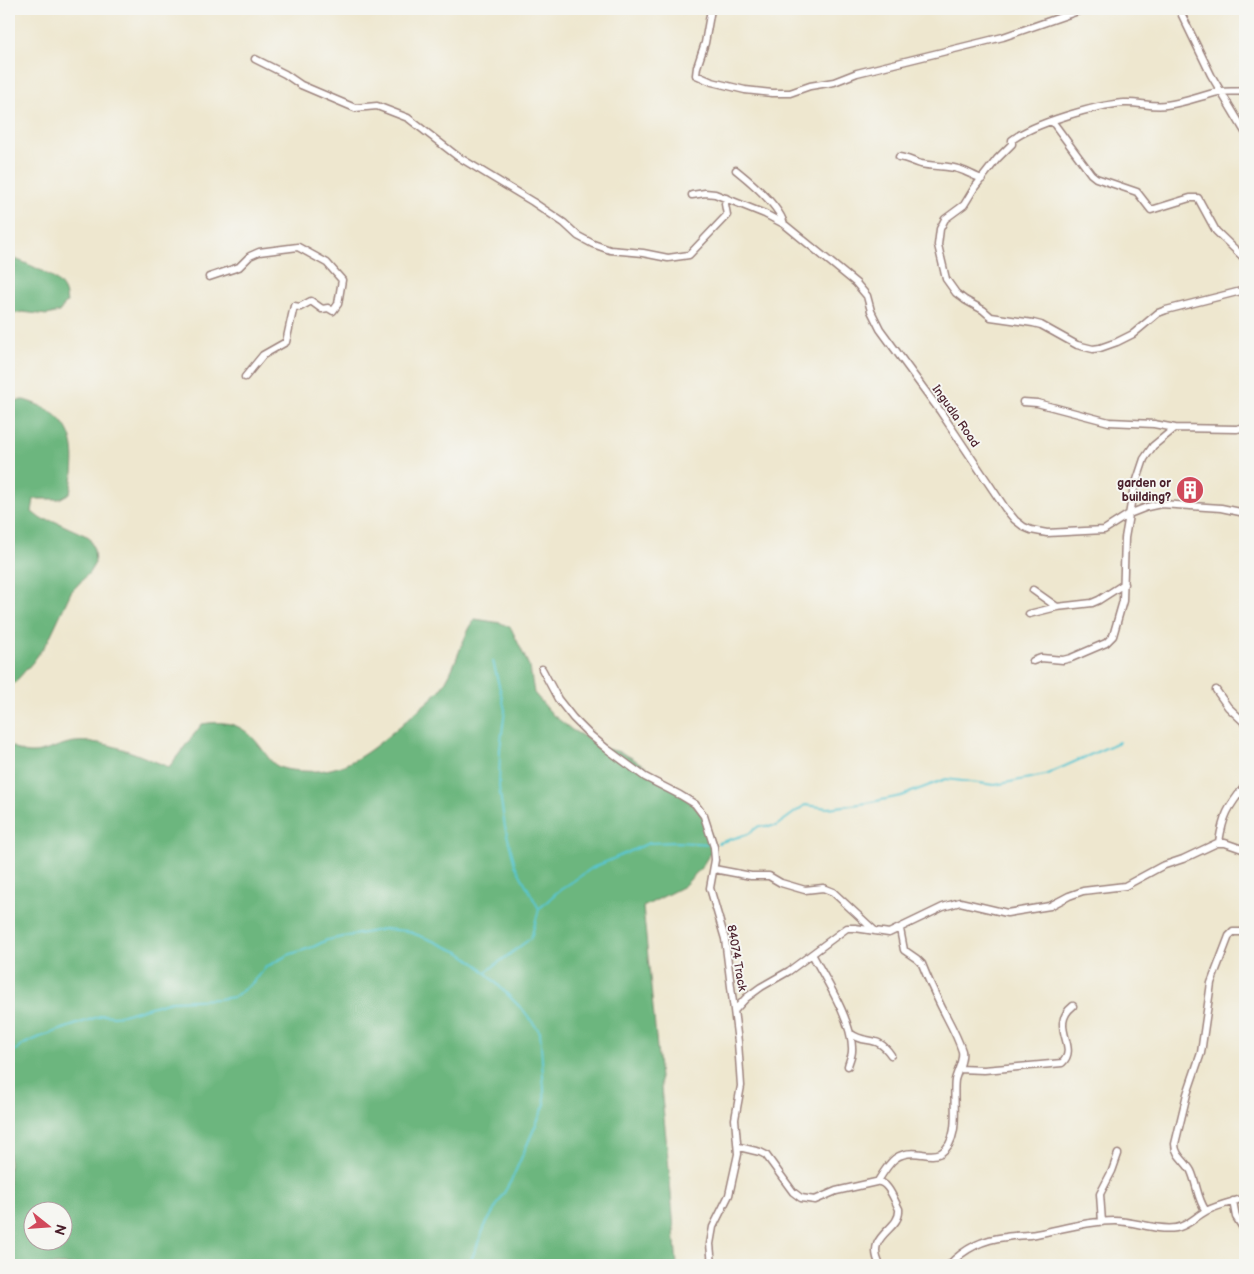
<svg xmlns="http://www.w3.org/2000/svg" width="1254" height="1274" viewBox="0 0 1254 1274" font-family="'Balsamiq Sans',sans-serif">
<rect width="100%" height="100%" fill="#f6f6f2"/>
<filter id="ink" filterUnits="userSpaceOnUse"><feTurbulence type="fractalNoise" baseFrequency=".02" numOctaves="2"/><feDisplacementMap in="SourceGraphic" scale="10" xChannelSelector="R" yChannelSelector="G"/><feConvolveMatrix kernelMatrix="1 2 1 2 8 2 1 2 1" color-interpolation-filters="sRGB"/></filter>
<filter id="wash" filterUnits="userSpaceOnUse"><feTurbulence type="fractalNoise" baseFrequency=".0096" numOctaves="4" result="noise"/><feDisplacementMap in="SourceGraphic" scale="20" xChannelSelector="R" yChannelSelector="G"/><feGaussianBlur stdDeviation="1.12" result="paint"/><feColorMatrix in="noise" values="0 0 0 0 0 0 0 0 0 0 0 0 0 0 0 0 0 1.4 0 .05"/><feComposite in="paint" operator="in"/></filter>
<g filter="url(#wash)">
<rect width="100%" height="100%" fill="#eee7cf"/>
<path fill="#6cb67e" stroke="#5b6a54" fill-rule="evenodd" d="M 9,257 C 24,262 57,275 64,290 C 66,293 66,298 67,302 L 59,312 L 47,315 L 22,312 L 9,315 Z
M 24,400 C 75,415 79,446 70,493 L 59,499 L 34,499 L 32,512 L 41,519 L 54,521 L 89,537 L 94,550 L 95,563 L 89,573 L 71,592 L 48,641 L 33,662 L 9,689 L 9,401 Z
M 475,619 L 501,623 L 511,628 L 530,668 L 534,693 L 553,715 L 572,730 L 607,749 L 620,752 L 632,758 L 669,782 L 704,816 L 714,847 L 701,868 L 684,886 L 643,907 L 668,1158 L 677,1265 L 9,1265 L 9,744 C 33,764 50,745 75,742 C 107,739 140,756 169,767 L 202,724 C 227,720 243,724 259,745 C 264,751 268,758 273,763 C 281,770 292,770 302,771 C 345,774 369,752 400,726 C 413,714 427,703 440,690 C 456,669 460,641 475,619 ZM 32,1212 L 62,1212 L 62,1242 L 32,1242 Z"/>
<g fill="none" stroke-linecap="round" stroke-linejoin="round">
<path stroke="#59c6d1" stroke-width="2" d="M 493,661 L 505,710 L 500,749 L 499,787 L 505,827 L 515,865 L 539,909
M 718,843 L 748,834 L 759,826 L 776,826 L 805,805 L 828,808 L 867,803 L 901,796 L 946,779 L 995,785 L 1045,775 L 1119,742
M 486,972 L 531,938 L 539,909 L 556,893 L 592,868 L 649,843 L 677,842 L 712,844
M 9,1055 L 24,1044 L 40,1037 L 103,1015 L 113,1016 L 123,1015 L 171,1001 L 218,999 L 234,997 L 252,983 L 266,967 L 288,955 L 313,947 L 327,940 L 385,929 L 407,931 L 433,941 L 461,953 L 479,966 L 524,1011 L 540,1032 L 545,1104 L 512,1179 L 485,1226 L 469,1265"/>
</g>
</g>
<g filter="url(#ink)">
<g fill="none" stroke-linecap="round" stroke-linejoin="round">
<defs>
<path id="minor" d="M 711,9 L 705,43 L 697,67 L 696,75 L 712,82 L 745,90 L 772,93 L 790,93 L 810,86 L 834,82 L 857,73 L 1003,37 L 1084,9
M 1179,9 L 1211,75 L 1245,132
M 255,59 L 285,74 L 301,85 L 355,108 L 377,106 L 408,118 L 457,156 L 533,202 L 564,223 L 578,236 L 593,244 L 610,250 L 643,253 L 668,258 L 689,255 L 727,215 L 725,204 L 726,198
M 1245,91 C 1236,92 1227,91 1218,92 C 1201,96 1184,103 1166,105 C 1152,107 1138,102 1124,103 C 1097,105 1034,123 1012,140 L 1012,144 L 997,159 L 975,187 L 964,205 L 945,219 L 940,229 L 938,245 L 946,279 L 956,293 L 965,300 L 983,310 L 991,317 L 1033,323 L 1041,325 L 1077,345 L 1093,349 L 1100,348 L 1117,342 L 1133,334 L 1158,313 L 1166,310 L 1245,290
M 1052,121 L 1091,174 L 1096,178 L 1137,192 L 1151,210 L 1190,198 L 1198,198 L 1216,231 L 1245,259
M 899,157 C 907,158 914,162 921,164 C 935,167 951,165 964,171 C 969,173 976,177 982,179
M 736,170 C 751,182 779,205 784,224
M 692,195 L 705,193 L 715,194 L 765,214 L 784,224 L 856,283 L 867,296 L 871,311 L 880,329 L 940,411 L 1005,508 L 1015,520 L 1024,527 L 1031,530 L 1047,533 L 1104,530 L 1129,514 L 1147,507 L 1161,504 L 1221,508 L 1245,513
M 209,277 L 239,267 L 250,256 L 259,252 L 298,247 L 327,263 L 342,280 L 338,304 L 333,311 L 328,308 L 322,309 L 311,301 L 300,307 L 294,306 L 286,342 L 263,355 L 245,377
M 1023,402 L 1037,403 L 1109,422 L 1154,424 L 1175,428
M 1033,590 L 1057,607
M 1029,614 L 1057,607 L 1092,603 L 1099,600 L 1124,584
M 1033,661 L 1041,658 L 1063,660 L 1071,658 L 1106,643 L 1113,636 L 1123,601 L 1125,538 L 1133,492 L 1144,459 L 1153,446 L 1175,428 L 1237,429 L 1245,427
M 542,669 L 558,699 L 573,718 L 589,734 L 607,749 L 645,777 L 680,795 L 695,804 L 704,816 L 714,847 L 715,860 L 710,888 L 725,939 L 738,1042 L 741,1086 L 735,1119 L 738,1154 L 729,1195 L 713,1227 L 710,1244 L 712,1265
M 1216,690 L 1228,707 L 1245,723
M 1219,842 C 1223,816 1228,807 1245,786
M 714,869 L 751,876 L 769,876 L 781,883 L 798,888 L 805,890 L 823,888 L 833,892 L 875,931
M 812,954 C 825,978 854,1024 852,1051 C 852,1056 849,1061 848,1066
M 735,1010 L 746,998 L 761,987 L 789,971 L 847,928 L 855,928 L 889,933 L 943,907 L 960,902 L 1007,913 L 1050,906 L 1069,896 L 1083,891 L 1125,886 L 1162,866 L 1183,859 L 1217,843 L 1225,843 L 1245,850
M 850,1033 C 866,1046 876,1033 891,1055
M 959,1069 L 984,1070 L 1062,1063 C 1080,1047 1048,1026 1073,1006
M 739,1147 L 760,1152 L 766,1155 L 793,1192 L 801,1198 L 815,1200 L 836,1191 L 876,1182 C 888,1180 894,1200 899,1209 C 901,1231 864,1234 880,1265
M 878,1181 C 890,1161 897,1150 922,1154 C 929,1155 935,1156 941,1153 C 962,1140 952,1100 955,1080 C 957,1071 964,1061 962,1051 C 957,1035 948,1020 941,1006 C 934,992 928,979 922,964 L 917,959 L 904,950 L 900,929
M 1233,1201 L 1236,1217 L 1245,1231
M 1206,1211 C 1197,1199 1197,1184 1191,1171 C 1186,1161 1175,1156 1175,1144 L 1187,1094 L 1201,1053 L 1211,983 L 1229,936 L 1233,932 L 1245,932
M 1102,1222 L 1100,1194 L 1112,1171 L 1118,1154
M 949,1265 C 964,1249 984,1239 1006,1237 C 1016,1235 1026,1236 1036,1234 C 1063,1229 1088,1221 1115,1221 C 1135,1221 1156,1231 1176,1228 C 1188,1226 1195,1217 1206,1211 C 1218,1205 1232,1202 1245,1198"/>
</defs>
<use href="#minor" stroke="#9c837d" stroke-width="9"/>
<use href="#minor" stroke="#fff" stroke-width="6"/>
</g>
</g>
<defs>
<symbol id="building-disc" viewBox="-11 -11 22 22"><circle r="9.5" fill="#d1495b" stroke="#f6f6f2"/><path d="M-4-6H4V6H1V3H-1V6H-4ZM-2.5-4.3h1.7v1.8h-1.7ZM.8-4.3h1.7v1.8H.8ZM-2.5-1h1.7V.8h-1.7ZM.8-1h1.7V.8H.8Z" fill="#fff"/></symbol>
</defs>
<g fill-rule="evenodd">
<use href="#building-disc" x="1174" y="474" width="32" height="32"/>
</g>
<g text-anchor="middle" stroke-width="4" stroke-linejoin="round" paint-order="stroke">
<g font-size="12" fill="#4a1f2b" stroke="#f6f6f2">
<text transform="translate(956 416) rotate(55)" y="4">Ingudla Road</text>
<text transform="translate(737 958) rotate(80)" y="4">84074 Track</text>
</g>
<g font-size="12" font-weight="bold" fill="#4a1f2b" stroke="#f6f6f2" text-anchor="end">
<text x="1171" y="487">garden or<tspan x="1171" dy="14">building?</tspan></text>
</g>
</g>
<rect width="1254" height="1274" fill="none" stroke="#f6f6f2" stroke-width="30"/>
<g transform="translate(48 1226) rotate(107)"><circle r="24" fill="#f6f6f2" stroke="#b1a0a2"/>
<path d="M0-4L9 19L0 12L-9 19Z" fill="#d1495b"/>
<text y="-8" font-size="14" font-weight="bold" text-anchor="middle" fill="#4a1f2b">N</text>
</g>
</svg>
